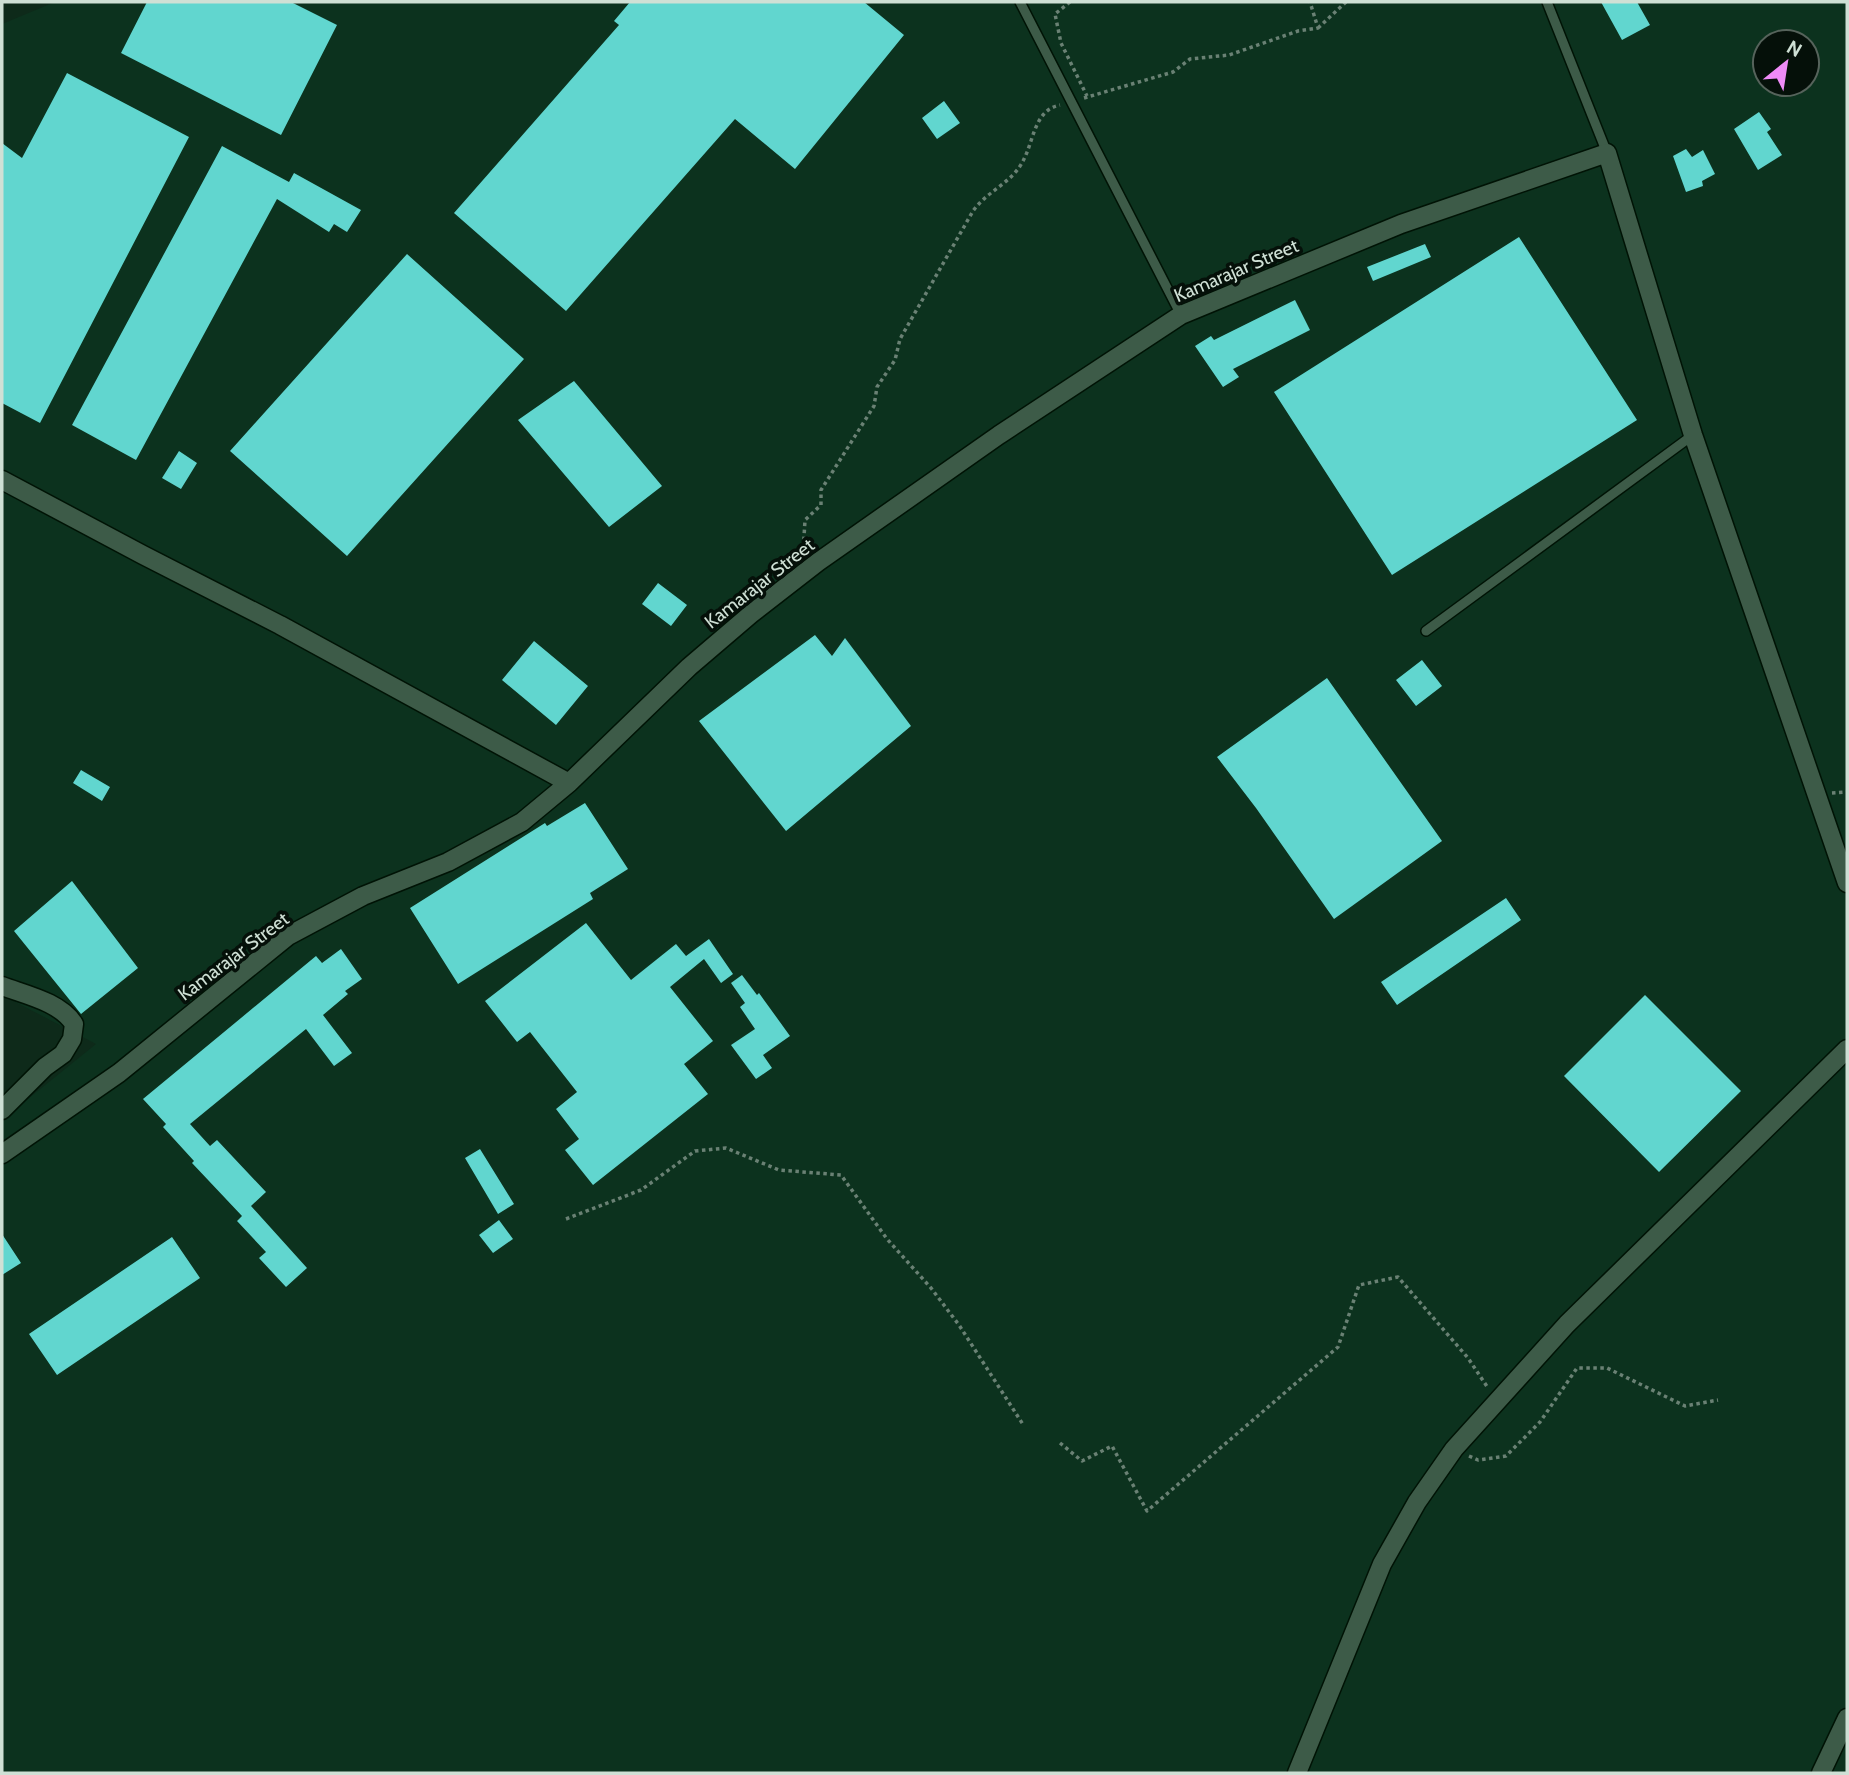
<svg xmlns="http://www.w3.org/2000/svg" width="1849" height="1775" viewBox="0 0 1849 1775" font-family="Cabin,sans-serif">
<rect width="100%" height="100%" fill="#0e2a1a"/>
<path fill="#0c321e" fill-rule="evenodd" d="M 55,2 L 1847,2 L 1847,1773 L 2,1773 L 2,1120 L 96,1044 L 2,995 L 2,24 ZM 1765,42 L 1807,42 L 1807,84 L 1765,84 Z"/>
<path fill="#61d6cf" d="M 147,2 L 291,2 L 337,25 L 281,135 L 121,53 Z
M 630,2 L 864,2 L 904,35 L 795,169 L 735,119 L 566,311 L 454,213 L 619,25 L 614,21 Z
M 1601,2 L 1637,2 L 1650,25 L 1622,40 Z
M 67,73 L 189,137 L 40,423 L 2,403 L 2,143 L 22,158 Z
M 944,101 L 960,123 L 937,139 L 922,118 Z
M 1759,112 L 1771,129 L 1767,132 L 1782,155 L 1758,170 L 1734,129 Z
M 222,146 L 289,182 L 294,173 L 361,210 L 347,232 L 334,224 L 329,232 L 277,199 L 136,460 L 72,425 Z
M 1686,149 L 1692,157 L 1703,150 L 1715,174 L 1702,181 L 1703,186 L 1686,192 L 1673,156 Z
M 1519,237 L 1637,420 L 1392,575 L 1274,392 Z
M 1425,244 L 1431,257 L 1373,281 L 1367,267 Z
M 407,254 L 524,359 L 347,556 L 230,451 Z
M 1295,300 L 1310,330 L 1233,369 L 1239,377 L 1223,387 L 1195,346 L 1211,336 L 1214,340 Z
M 574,381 L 662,486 L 609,527 L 518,420 Z
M 179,451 L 197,463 L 181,489 L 162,478 Z
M 658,583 L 687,605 L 671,626 L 642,604 Z
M 815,635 L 832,656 L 845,638 L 911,726 L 786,831 L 699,721 Z
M 534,641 L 588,686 L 556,725 L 502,680 Z
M 1422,660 L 1442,686 L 1416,706 L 1396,680 Z
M 1327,678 L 1442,841 L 1334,919 L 1256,808 L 1217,757 Z
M 81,770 L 110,787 L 102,801 L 73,783 Z
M 585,803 L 628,869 L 590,893 L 593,899 L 458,984 L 410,908 L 545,823 L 547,826 Z
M 72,881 L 138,968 L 81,1014 L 14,931 Z
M 1506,898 L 1521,920 L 1397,1005 L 1381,982 Z
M 586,923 L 631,980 L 676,944 L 686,956 L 709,939 L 733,974 L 721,983 L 704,959 L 670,987 L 713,1041 L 684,1064 L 708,1094 L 593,1185 L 565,1150 L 579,1139 L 556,1109 L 577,1092 L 530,1032 L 517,1042 L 485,1001 Z
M 341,949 L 362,979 L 345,991 L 348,994 L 323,1015 L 352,1053 L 334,1066 L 306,1029 L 190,1124 L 210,1146 L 217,1140 L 266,1192 L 251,1206 L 307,1268 L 286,1287 L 259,1258 L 266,1252 L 237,1221 L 242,1216 L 192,1163 L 194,1161 L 163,1127 L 166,1124 L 143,1099 L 316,956 L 322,963 Z
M 742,975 L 757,995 L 759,993 L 790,1036 L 763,1055 L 772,1068 L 756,1079 L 731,1045 L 755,1029 L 740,1007 L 745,1003 L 731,983 Z
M 1645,995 L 1741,1091 L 1659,1172 L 1564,1076 Z
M 480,1149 L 514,1204 L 498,1214 L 465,1158 Z
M 499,1220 L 513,1239 L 493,1253 L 479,1235 Z
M 2,1234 L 21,1263 L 2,1275 Z
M 172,1237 L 200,1278 L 57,1375 L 29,1334 Z"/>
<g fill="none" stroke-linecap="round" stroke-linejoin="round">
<defs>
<path id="lane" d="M 1020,2 L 1181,315
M 1547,2 L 1607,153
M 1426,631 L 1693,435"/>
<path id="street" d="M 2,480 L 143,555 L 280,625 L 569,783
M 2,986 C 26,995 60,1002 74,1024 L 72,1039 L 63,1054 L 45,1067 L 2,1110
M 2,1154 L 119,1073 L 288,936 L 363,896 L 448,862 L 522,822 L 569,783 L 689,667 L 751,614 L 818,562 L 999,435 L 1181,315 L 1401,224 L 1607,153 L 1693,435 L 1847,883
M 1297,1773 L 1382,1564 L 1417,1502 L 1454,1449 L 1567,1324 L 1847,1049
M 1821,1773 L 1847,1718"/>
</defs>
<use href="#lane" stroke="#001305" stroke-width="12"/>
<use href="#street" stroke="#001305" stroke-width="21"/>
<path stroke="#6a8174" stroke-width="3.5" stroke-dasharray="3.5 3.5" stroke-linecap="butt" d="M 1070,2 L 1055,14 L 1061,43 L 1087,96
M 1318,28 L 1346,2
M 1084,98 L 1173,72 L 1190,59 L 1229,55 L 1298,31 L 1318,28 L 1310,2
M 803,554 L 805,520 L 821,505 L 821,490 L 874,406 L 877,387 L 895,360 L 900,339 L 973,211 C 987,191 1012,183 1023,161 C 1034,141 1034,110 1060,105
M 1832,793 L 1847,792
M 566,1219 L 641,1190 L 695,1151 L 726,1148 L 779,1170 L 841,1175 L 887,1239 L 931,1288 L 959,1325 L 1024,1426
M 1060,1443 L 1082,1461 L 1112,1446 L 1147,1511 L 1338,1347 L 1359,1285 L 1398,1277 L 1468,1358 L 1488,1388
M 1469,1456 L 1478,1460 L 1506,1456 L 1540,1422 L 1577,1368 L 1607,1368 L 1685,1406 L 1718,1400"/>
<use href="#lane" stroke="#3d5b48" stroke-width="9"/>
<use href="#street" stroke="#3d5b48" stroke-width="18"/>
</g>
<g text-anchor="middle" stroke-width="7" stroke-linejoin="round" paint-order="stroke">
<g font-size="19" fill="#cfe0d5" stroke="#051009">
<text transform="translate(1236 270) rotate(-23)" y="7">Kamarajar Street</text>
<text transform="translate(759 583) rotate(-38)" y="7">Kamarajar Street</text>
<text transform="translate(233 956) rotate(-37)" y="7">Kamarajar Street</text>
</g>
</g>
<rect width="1849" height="1775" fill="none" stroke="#cfe0d5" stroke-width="7"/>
<g transform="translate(1786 63) rotate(30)"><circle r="33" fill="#051009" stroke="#56635b" stroke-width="2"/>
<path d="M0-5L12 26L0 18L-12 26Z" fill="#ef8bf7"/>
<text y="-10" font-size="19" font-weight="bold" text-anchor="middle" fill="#cfe0d5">N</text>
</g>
</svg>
